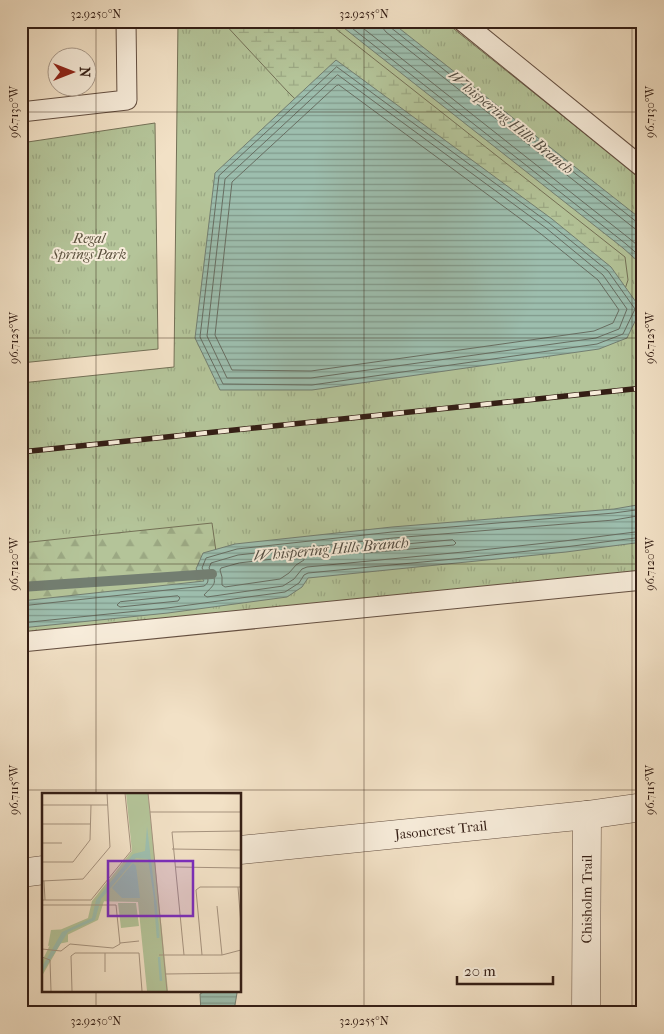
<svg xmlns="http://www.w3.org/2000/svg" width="664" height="1034" viewBox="0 0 664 1034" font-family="'IM FELL French Canon',serif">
<defs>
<pattern id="grass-tufts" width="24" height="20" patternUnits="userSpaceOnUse" patternTransform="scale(1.25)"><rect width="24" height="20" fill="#b4c499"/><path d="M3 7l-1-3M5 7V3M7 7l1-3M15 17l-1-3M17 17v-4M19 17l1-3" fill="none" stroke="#9ba883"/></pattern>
<pattern id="forest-firs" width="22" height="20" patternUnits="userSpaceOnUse" patternTransform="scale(1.25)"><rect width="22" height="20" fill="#b4c499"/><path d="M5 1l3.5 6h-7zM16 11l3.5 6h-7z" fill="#9ba883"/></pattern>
<pattern id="wetland-marsh" width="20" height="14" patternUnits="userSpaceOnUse" patternTransform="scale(1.25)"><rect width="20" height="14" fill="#b4c499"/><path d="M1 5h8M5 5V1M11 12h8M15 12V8" fill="none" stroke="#9ba883"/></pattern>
<pattern id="water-rules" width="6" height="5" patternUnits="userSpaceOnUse" patternTransform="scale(1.25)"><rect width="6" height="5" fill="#9dbeae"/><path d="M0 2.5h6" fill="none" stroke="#819a8c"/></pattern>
</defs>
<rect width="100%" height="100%" fill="#f2e1c6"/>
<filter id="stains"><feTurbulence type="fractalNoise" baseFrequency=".004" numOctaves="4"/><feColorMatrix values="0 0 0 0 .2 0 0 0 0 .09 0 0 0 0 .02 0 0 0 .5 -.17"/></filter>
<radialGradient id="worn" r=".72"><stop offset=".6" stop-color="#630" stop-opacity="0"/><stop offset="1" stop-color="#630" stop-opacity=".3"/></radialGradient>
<path fill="url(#grass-tufts)" stroke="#747157" d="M 178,21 L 444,21 L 643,180 L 643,580 L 21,642 L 21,383 L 174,367 Z
M 155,123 L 158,349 L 21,363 L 21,143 Z"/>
<path fill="url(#forest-firs)" stroke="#747157" d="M 212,523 L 221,587 L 21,607 L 21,543 Z"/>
<path fill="url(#wetland-marsh)" stroke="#747157" d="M 222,21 L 326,21 L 625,257 L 628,280 L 618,310 L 352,155 L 287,91 Z"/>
<path fill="url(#water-rules)" stroke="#737e71" d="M 335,21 L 390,21 L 641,219 L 643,221 L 643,264 L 641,264 L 623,248 Z
M 336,60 L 552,219 L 611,267 L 641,309 L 627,338 L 599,349 L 312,390 L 220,390 L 195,338 L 215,173 Z
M 643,504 L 643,542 L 566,552 L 308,578 L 302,587 L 287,597 L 168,613 L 21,628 L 21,601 L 204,581 L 196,569 L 203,553 L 235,544 L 392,527 L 614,509 Z
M 207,990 L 233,990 L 237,993 L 235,1005 L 228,1010 L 228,1013 L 201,1013 L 200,994 Z"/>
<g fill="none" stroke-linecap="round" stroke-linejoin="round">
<path stroke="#686e62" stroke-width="1" d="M 343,21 L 626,244 L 643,259
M 354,21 L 630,239 L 643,250
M 381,21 L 382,27 L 386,32 L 634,228 L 637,230 L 643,230
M 388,21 L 388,25 L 390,27 L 638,223 L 643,224
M 337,67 L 549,223 L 608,271 L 635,309 L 623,334 L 597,344 L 312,385 L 223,384 L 200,337 L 219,176 Z
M 338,75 L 546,228 L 603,275 L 627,309 L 619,329 L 596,338 L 311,378 L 227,378 L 207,336 L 225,179 L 336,76 Z
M 339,85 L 541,234 L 598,280 L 619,310 L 613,323 L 594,331 L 311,371 L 232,370 L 215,335 L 232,182 L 336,86 Z
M 643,515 L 614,520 L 393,538 L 238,555 L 211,563 L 209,568 C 219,584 214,584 204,595 L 207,597 L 283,586 L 294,579 L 302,569 L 307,567 L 463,552 L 564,541 L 643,531
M 453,540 L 456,543 L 454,545 L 366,553 L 363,551 L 365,548 Z
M 301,556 L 304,557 L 304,560 L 296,565 L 289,573 L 280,579 L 225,587 L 222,585 L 222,577 L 220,570 L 221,568 L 239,563 Z
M 178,596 L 180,598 L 178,601 L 120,607 L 117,605 L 120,602 Z
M 21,606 L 204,586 C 212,581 206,575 202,568 L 206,558 L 237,549 L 392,532 L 614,513 L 643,509
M 21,623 L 167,608 L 285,592 L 299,583 L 304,575 L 308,573 L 464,558 L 565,547 L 643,537"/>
<path stroke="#737e71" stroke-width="10" d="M 21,587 L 212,574"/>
<defs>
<path id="service" d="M 462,21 L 643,168
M 21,112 L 127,100 L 126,21
M 21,642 L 643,580"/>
<g id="minor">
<path id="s1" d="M 240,850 L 587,815 L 643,807"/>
<path d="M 21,873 L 44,870"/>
<path id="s2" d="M 586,1013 L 587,815"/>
</g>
</defs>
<use href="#service" stroke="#644f41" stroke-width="21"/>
<use href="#minor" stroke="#644f41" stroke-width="29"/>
<use href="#service" stroke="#f7ecda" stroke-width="19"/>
<use href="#minor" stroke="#f7ecda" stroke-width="28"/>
<defs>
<path id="rail" d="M 21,452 L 643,388"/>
</defs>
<use href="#rail" stroke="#341e15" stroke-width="5.5"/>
<use href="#rail" stroke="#f7ecda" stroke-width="4" stroke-dasharray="11" stroke-linecap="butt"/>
</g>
<path fill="none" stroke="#341e15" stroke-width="1" stroke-opacity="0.45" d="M 96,21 L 96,794M 364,21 L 364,1013M 632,21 L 632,1013M 21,112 L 643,112M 21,338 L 643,338M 21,564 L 643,564M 21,790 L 643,790M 96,990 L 96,1013"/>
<g text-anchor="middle" stroke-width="4" stroke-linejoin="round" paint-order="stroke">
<g font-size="14" font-style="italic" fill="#5a503d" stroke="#f7ecda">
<text x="89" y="243">Regal<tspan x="89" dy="16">Springs Park</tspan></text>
</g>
<g font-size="14" fill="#341e15" stroke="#f7ecda">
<text dy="5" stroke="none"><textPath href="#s1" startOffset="202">Jasoncrest Trail</textPath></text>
<text dy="5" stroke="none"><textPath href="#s2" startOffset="114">Chisholm Trail</textPath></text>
</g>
<g font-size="15" font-style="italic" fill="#544e43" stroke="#f7ecda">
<text transform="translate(511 122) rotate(39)" y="5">Whispering Hills Branch</text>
<text transform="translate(331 549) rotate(-5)" y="5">Whispering Hills Branch</text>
</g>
</g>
<g transform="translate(42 793)">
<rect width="199" height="199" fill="#f2e1c6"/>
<path d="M 84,0 L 106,0 L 126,198 L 105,198 L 96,109 L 50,108 L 90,58 ZM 76,110 L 94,110 L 97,133 L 79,135 ZM 26,136 L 26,149 L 6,153 L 9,137 Z" fill="#b4c499"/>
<path d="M 97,0 L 101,0 L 111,65 L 108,65 L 103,47 ZM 109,105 L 114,105 L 123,198 L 118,198 ZM 50,108 L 62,108 L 56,127 L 23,143 L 0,183 L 0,168 L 9,150 L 20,136 L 46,125 Z" fill="#b4c499"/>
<path d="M 105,33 L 119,152 L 106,66 L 94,65 L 59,106 L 53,127 L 26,139 L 0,180 L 0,174 L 20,139 L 50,125 L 54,107 L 84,70 L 91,61 L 103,58 ZM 91,70 L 94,73 L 98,105 L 80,105 L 70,95 Z" fill="#9dbeae"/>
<path fill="none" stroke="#9dbeae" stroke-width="2.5" d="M 113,107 L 116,145M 117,164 L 119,188"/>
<path fill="none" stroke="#a6937f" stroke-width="1" d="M 106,0 L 108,19 L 199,19M 126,0 L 199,1M 0,12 L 66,12M 108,19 L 125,198M 0,31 L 48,31M 0,50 L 20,50M 130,56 L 199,57M 0,69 L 31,69 L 48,47 L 49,12M 133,74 L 199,75M 0,88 L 41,86 L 68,54 L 65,0M 2,88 L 3,107M 196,94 L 199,132M 0,107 L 49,107 L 89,58 L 83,0M 0,112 L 74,112 L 78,151 L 71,155 L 28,151 L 19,158 L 0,156M 175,113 L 180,162M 78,150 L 97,148M 117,162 L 180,162 L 199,157M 142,162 L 130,39 L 199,38M 160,162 L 154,97 L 158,94 L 199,94M 0,164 L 8,167 L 9,198M 63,179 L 63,160M 123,181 L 199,180M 30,198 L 29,163 L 33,160 L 97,160 L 100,198"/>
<path fill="#7b2cbf" fill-opacity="0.15" stroke="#7b2cbf" stroke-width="2.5" d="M 66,68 L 151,68 L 151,123 L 66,123 Z"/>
<rect width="199" height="199" fill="none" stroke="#341e15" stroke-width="2.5"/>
</g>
<rect width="664" height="1034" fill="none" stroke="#f2e1c6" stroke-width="55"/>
<g transform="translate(72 72) rotate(90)"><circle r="24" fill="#f7ecda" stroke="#a99a8b"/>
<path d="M0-4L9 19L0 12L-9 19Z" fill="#8f2418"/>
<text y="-8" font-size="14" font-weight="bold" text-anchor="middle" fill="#341e15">N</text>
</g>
<path d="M457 976v8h96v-8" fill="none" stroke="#341e15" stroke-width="2.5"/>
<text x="464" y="976" font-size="15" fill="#341e15" stroke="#f7ecda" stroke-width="4" paint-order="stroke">20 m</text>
<rect x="28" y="28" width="608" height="978" fill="none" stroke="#341e15" stroke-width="2"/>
<g font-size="12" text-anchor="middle" fill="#341e15">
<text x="96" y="18">32.9250°N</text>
<text x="364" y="18">32.9255°N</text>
<text transform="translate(650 112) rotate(-90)" y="4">96.7130°W</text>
<text transform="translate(14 112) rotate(-90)" y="4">96.7130°W</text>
<text transform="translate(14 338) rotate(-90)" y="4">96.7125°W</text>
<text transform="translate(650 338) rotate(-90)" y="4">96.7125°W</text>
<text transform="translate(650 564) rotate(-90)" y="4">96.7120°W</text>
<text transform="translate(14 564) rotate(-90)" y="4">96.7120°W</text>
<text transform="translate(650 790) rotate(-90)" y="4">96.7115°W</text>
<text transform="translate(14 790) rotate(-90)" y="4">96.7115°W</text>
<text x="96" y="1025">32.9250°N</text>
<text x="364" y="1025">32.9255°N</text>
</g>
<rect width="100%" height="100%" filter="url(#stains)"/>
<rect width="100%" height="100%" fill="url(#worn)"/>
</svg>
